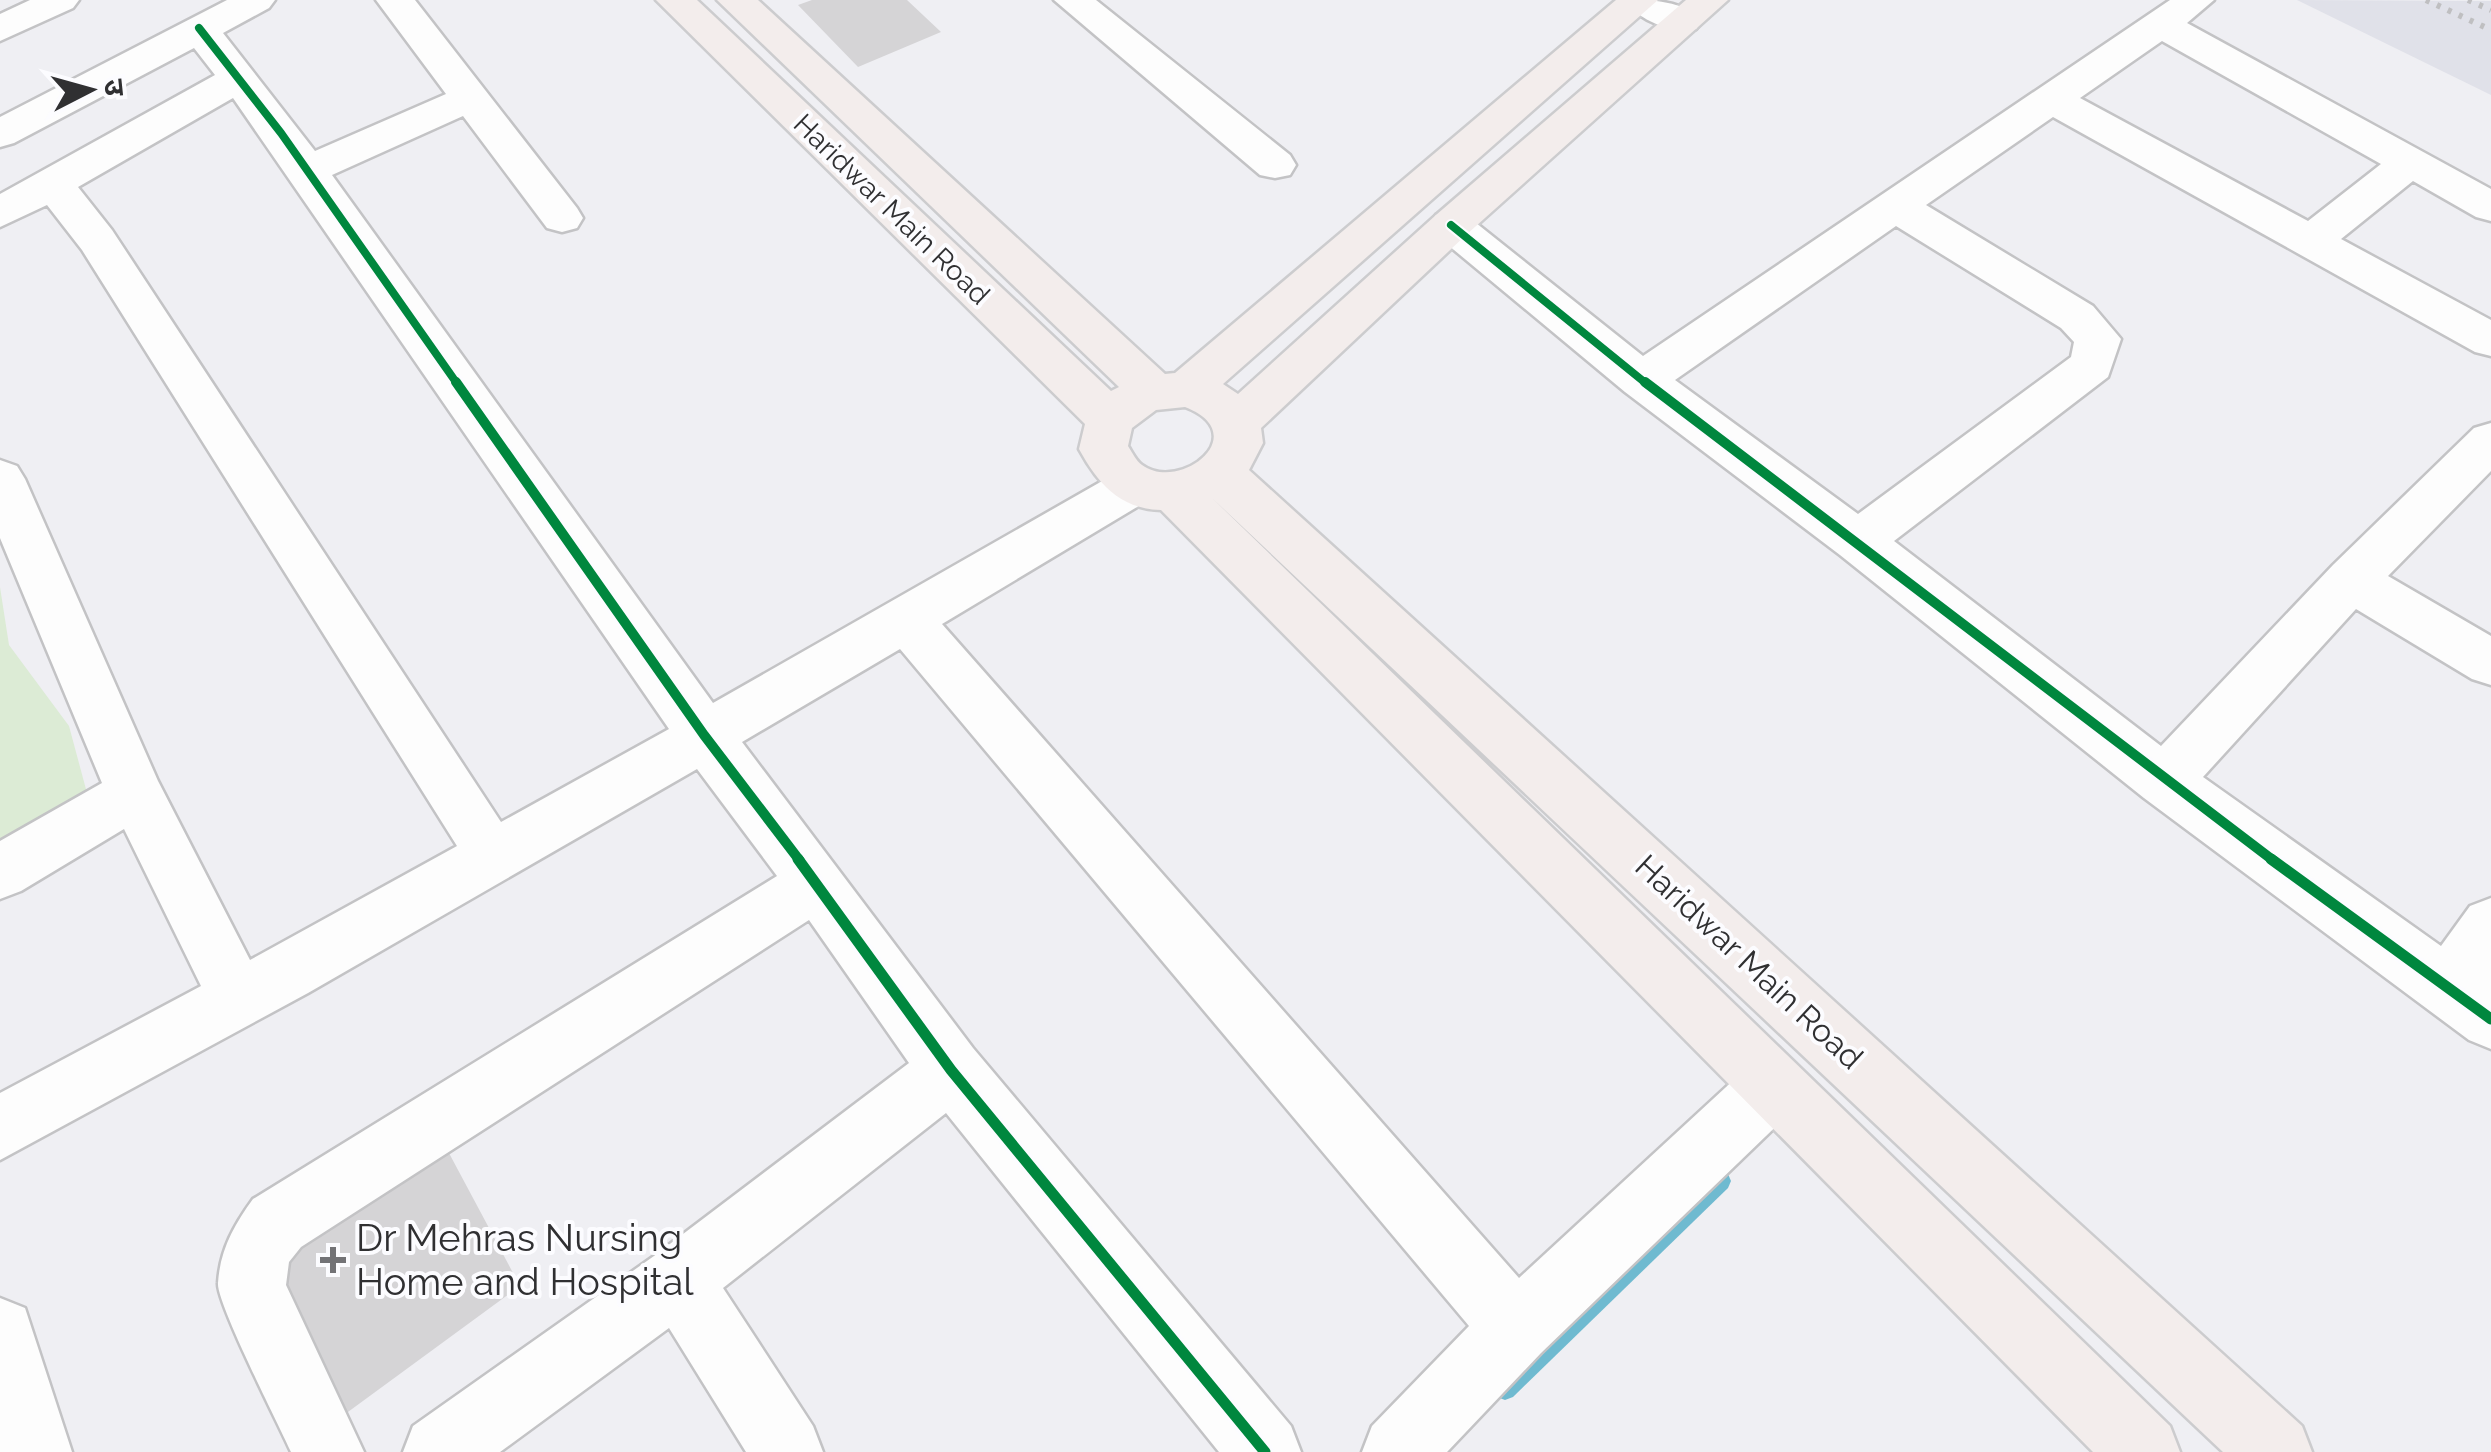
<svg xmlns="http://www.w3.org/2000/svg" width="2491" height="1452" viewBox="0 0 2491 1452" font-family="Raleway,'Noto Sans Devanagari',sans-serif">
<rect width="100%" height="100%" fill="#efeff3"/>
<path fill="#e0e1e9" d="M 2297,0 L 2491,1 L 2491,95 Z"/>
<path fill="#dcebd5" d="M 0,587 L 9,645 L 69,726 L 87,793 L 0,885 Z"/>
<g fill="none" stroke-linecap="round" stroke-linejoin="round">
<path fill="#6fbad0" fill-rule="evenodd" d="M 1721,1171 L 1728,1174 L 1731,1181 L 1728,1188 L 1513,1397 L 1505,1400 L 1497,1397 L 1494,1389 L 1497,1381 L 1714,1174 Z"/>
</g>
<path fill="#d5d4d6" d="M 812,0 L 907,0 L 941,32 L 858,67 L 798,5 Z
M 442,1140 L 520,1286 L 337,1420 L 266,1261 Z"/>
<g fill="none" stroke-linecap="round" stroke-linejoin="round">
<defs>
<path id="minor" d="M 30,0 L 79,0 L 73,8 L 0,41 L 0,14 Z
M 227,0 L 275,0 L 269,8 L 223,33 L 315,151 L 446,94 L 376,0 L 415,0 L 577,208 L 583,218 L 577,228 L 562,232 L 547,228 L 463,116 L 332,175 L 713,703 L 1118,472 L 1135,466 L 1152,472 L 1160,485 L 1152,498 L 942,624 L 1519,1278 L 1751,1064 L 1773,1054 L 1795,1064 L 1805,1086 L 1795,1108 L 1541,1353 L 1447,1452 L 1362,1452 L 1372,1426 L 1469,1326 L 900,649 L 742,742 L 973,1048 L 1291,1426 L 1301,1452 L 1219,1452 L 946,1113 L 723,1288 L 813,1426 L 823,1452 L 746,1452 L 669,1328 L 500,1452 L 403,1452 L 413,1426 L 654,1256 L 909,1063 L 809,920 L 301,1247 L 289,1262 L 286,1285 L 364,1452 L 291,1452 C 279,1425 216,1302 218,1283 C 220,1250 234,1225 253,1199 L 777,876 L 697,769 L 308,993 L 0,1160 L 0,1093 L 201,986 L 124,829 L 21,891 L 0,899 L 0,841 L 102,783 L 0,538 L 0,460 L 17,466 L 25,479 L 158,781 L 250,960 L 457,846 L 82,250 L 47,205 L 0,227 L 0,194 L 215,75 L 194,48 L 14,143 L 0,147 L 0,117 ZM 233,98 L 669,729 L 501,822 L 112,230 L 78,187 Z
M 1054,0 L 1096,0 L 1290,155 L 1296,165 L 1290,175 L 1275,178 L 1260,175 Z
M 1624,0 C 1652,0 1684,0 1702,21 L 1696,29 C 1674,35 1638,20 1624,0 Z
M 2170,0 L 2214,0 L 2187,23 L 2491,189 L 2491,221 L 2476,217 L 2413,181 L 2341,239 L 2491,320 L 2491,356 L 2475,352 L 2053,117 L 1926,205 L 2093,306 L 2121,339 L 2108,377 L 1894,541 L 2161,746 L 2333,565 L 2474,428 L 2491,423 L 2491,471 L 2388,576 L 2491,636 L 2491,685 L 2472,679 L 2356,609 L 2203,777 L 2441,946 L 2470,906 L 2491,898 L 2491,1049 L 2469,1040 L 2144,798 L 1840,555 L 1625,392 L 1436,235 L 1429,225 L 1436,215 L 1451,211 L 1466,215 L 1643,356 ZM 2162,41 L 2381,164 L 2308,221 L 2080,98 ZM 1896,226 L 2061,328 L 2074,342 L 2071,357 L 1858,514 L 1675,380 Z
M 0,1298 L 25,1308 L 72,1452 L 0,1452 Z"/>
<path id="major" d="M 656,0 L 697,0 L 1111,391 L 1119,387 L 717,0 L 758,0 L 1165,374 L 1175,373 L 1616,0 L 1658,0 L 1223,384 L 1238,394 L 1436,215 L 1686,0 L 1728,0 L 1466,235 L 1261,428 L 1263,443 L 1249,470 L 2302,1426 L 2312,1452 L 2223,1452 L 1212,498 L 2170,1426 L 2180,1452 L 2093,1452 L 1161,510 C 1119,509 1097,482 1079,449 L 1085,424 ZM 1185,407 C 1255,434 1180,493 1142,465 C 1136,461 1132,452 1128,446 L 1132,428 L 1156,410 Z"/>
</defs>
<use href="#minor" stroke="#c3c3c5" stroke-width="5"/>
<use href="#major" stroke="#ccccce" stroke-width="5"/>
<use href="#minor" fill="#fdfdfd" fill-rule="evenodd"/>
<use href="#major" fill="#f3edec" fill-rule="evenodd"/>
<path stroke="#bfbfc1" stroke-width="6" stroke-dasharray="4 8" stroke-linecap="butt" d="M 2426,0 L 2491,30
M 2468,0 L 2491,10"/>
<defs>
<path id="cycleway-far2" d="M 199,28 L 281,133 L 458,385
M 1451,225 L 1648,385"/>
<path id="cycleway-far1" d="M 456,382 L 704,735 L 800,861
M 1645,382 L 2274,861"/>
<path id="cycleway" d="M 798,859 L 951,1070 L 1265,1452
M 2271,859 L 2491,1019"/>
</defs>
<use href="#cycleway-far2" stroke="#fcfcff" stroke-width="12"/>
<use href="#cycleway-far1" stroke="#fcfcff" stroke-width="16"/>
<use href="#cycleway" stroke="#fcfcff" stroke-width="18"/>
<use href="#cycleway-far2" stroke="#00873e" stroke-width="8"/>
<use href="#cycleway-far1" stroke="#00873e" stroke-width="10"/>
<use href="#cycleway" stroke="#00873e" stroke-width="11"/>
</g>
<path fill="#737376" stroke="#fcfcff" stroke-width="4" d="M328 1245h10v10h10v10h-10v10h-10v-10h-10v-10h10z"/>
<g text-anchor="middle" stroke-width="8" stroke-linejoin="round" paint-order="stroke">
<g font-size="28" fill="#303032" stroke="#fcfcff">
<text transform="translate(892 209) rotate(44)" y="10">Haridwar Main Road</text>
</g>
<g font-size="32" fill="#303032" stroke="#fcfcff">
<text transform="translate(1749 962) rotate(43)" y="11">Haridwar Main Road</text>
</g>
<g font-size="38" fill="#303032" stroke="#fcfcff" text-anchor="start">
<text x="356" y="1251">Dr Mehras Nursing<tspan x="356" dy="44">Home and Hospital</tspan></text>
</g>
</g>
<g transform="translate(90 90) rotate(84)" stroke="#fcfcff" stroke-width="8" paint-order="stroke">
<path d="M0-8L18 38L0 25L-18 38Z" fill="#303032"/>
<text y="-15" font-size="28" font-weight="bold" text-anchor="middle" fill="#303032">उ</text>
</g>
</svg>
